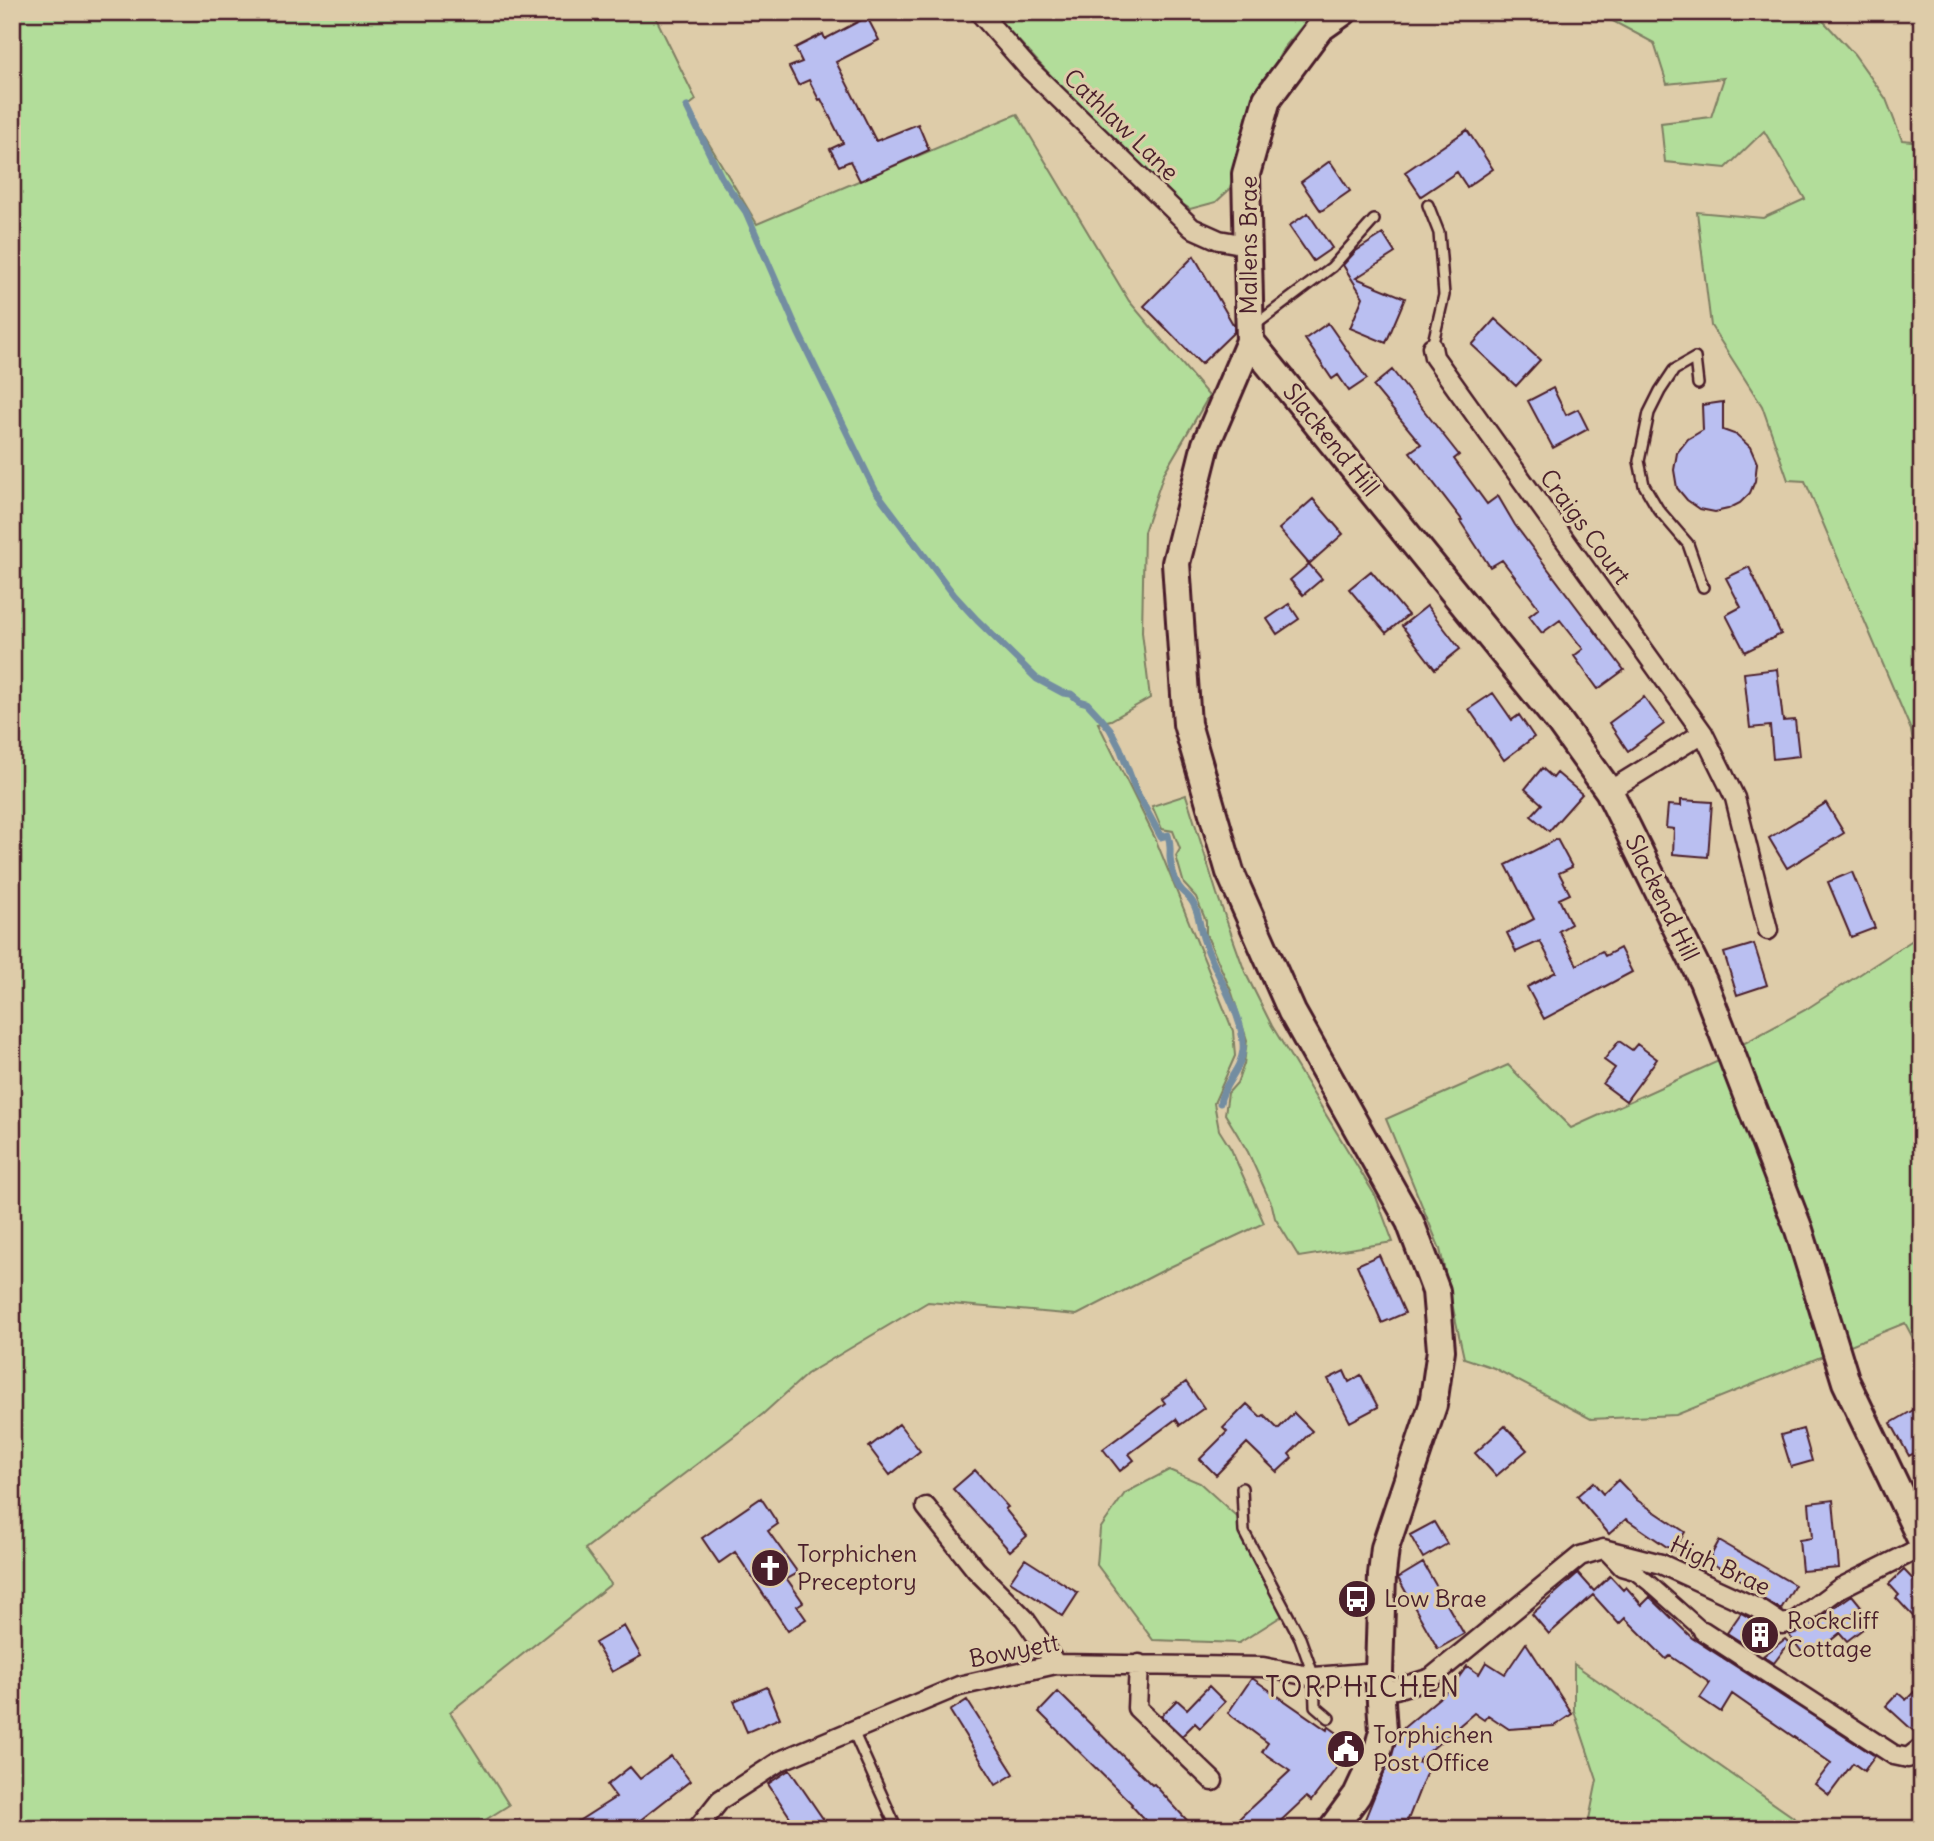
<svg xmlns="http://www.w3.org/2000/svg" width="1934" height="1841" viewBox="0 0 1934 1841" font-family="Delius,sans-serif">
<rect width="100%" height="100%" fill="#decca9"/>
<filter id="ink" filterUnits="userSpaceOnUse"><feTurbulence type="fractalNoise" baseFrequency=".0143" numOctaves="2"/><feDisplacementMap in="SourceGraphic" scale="14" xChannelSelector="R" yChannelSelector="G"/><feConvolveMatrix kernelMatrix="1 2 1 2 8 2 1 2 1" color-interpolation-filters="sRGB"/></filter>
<g filter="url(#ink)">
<path fill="#b2dd9a" stroke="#7e7e62" stroke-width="2" d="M 12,12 L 653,12 L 696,100 L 687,107 L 757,224 L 1017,114 L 1129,301 L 1209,396 L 1164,473 L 1144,532 L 1142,632 L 1150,698 L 1111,720 L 1098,723 L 1155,838 L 1233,1031 L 1235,1056 L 1214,1103 L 1219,1130 L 1231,1149 L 1264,1223 L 1170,1267 L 1077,1315 L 928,1302 L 807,1374 L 763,1414 L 585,1549 L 611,1584 L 450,1712 L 509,1805 L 471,1829 L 12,1829 Z
M 992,12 L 1314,12 L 1283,49 L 1251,110 L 1237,166 L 1229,190 L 1216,202 L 1190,209 L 1181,203 L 1065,91 Z
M 1606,12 L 1815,12 L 1854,54 L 1886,99 L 1902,140 L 1922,142 L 1922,799 L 1911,730 L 1805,481 L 1788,480 L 1762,406 L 1711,326 L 1697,212 L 1763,218 L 1805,199 L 1764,131 L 1726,168 L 1665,162 L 1661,123 L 1711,117 L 1724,78 L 1667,84 L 1654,43 L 1609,19 Z
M 1186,795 L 1217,894 L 1245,972 L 1272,1026 L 1376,1197 L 1393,1242 L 1299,1257 L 1275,1218 L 1272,1205 L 1248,1152 L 1225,1114 L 1228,1093 L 1237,1083 L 1244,1064 L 1247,1040 L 1232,993 L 1206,934 L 1206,921 L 1196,897 L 1184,884 L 1176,856 L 1180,849 L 1173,831 L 1162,829 L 1152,806 Z
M 1922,934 L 1922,1355 L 1905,1323 L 1676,1415 L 1591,1419 L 1494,1368 L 1464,1358 L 1440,1249 L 1386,1119 L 1508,1065 L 1571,1128 L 1732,1055 L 1739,1046 L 1805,1010 Z
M 1169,1470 L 1200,1483 L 1244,1523 L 1288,1612 L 1239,1643 L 1153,1640 L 1097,1565 L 1100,1529 L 1125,1493 Z
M 1574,1664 L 1793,1817 L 1801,1829 L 1587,1829 L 1597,1780 L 1574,1711 Z"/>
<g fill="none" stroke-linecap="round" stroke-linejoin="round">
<path stroke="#738da1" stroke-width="7" d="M 687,107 L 721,177 L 746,212 L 799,334 L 875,490 L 954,595 L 977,620 L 1037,679 L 1063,693 L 1071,694 L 1080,701 L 1087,703 L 1099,716 L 1110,729 L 1120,748 L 1136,791 L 1161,837 L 1168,835 C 1171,844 1170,847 1170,856 C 1170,864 1175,880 1179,887 C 1183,893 1190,897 1193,903 C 1199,913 1199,923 1202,934 C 1210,967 1246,1015 1243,1050 C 1241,1071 1223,1083 1220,1103"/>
</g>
<path fill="#babff1" stroke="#4a1f2b" stroke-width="2" d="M 867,17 L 879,40 L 836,62 L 876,141 L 918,124 L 929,150 L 860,181 L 850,161 L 839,166 L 830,149 L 843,143 L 821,99 L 819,100 L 809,80 L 798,85 L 789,67 L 802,62 L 795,48 L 823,34 L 825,39 Z
M 1467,130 L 1493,169 L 1467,187 L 1457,172 L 1421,196 L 1405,172 Z
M 1330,161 L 1350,191 L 1321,211 L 1301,182 Z
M 1308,213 L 1332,248 L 1313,261 L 1289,226 Z
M 1383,234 L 1395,253 L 1356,278 L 1405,298 L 1386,343 L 1350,328 L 1363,297 L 1343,265 L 1356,251 Z
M 1194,256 L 1234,326 L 1234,332 L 1201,364 L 1144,306 Z
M 1495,319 L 1540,360 L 1516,386 L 1472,345 Z
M 1328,323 L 1367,379 L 1349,391 L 1338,375 L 1332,379 L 1305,339 Z
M 1392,370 L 1459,455 L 1454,459 L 1487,504 L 1498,496 L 1515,525 L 1624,670 L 1598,689 L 1574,656 L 1583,649 L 1560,620 L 1542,633 L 1529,616 L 1539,608 L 1502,560 L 1490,567 L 1460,521 L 1462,520 L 1410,452 L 1421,444 L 1373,386 Z
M 1553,388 L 1566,415 L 1578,409 L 1588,429 L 1553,448 L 1528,401 Z
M 1723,402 L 1723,430 L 1737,435 L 1750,447 L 1757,463 L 1755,481 L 1750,493 L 1740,503 L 1728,509 L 1715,512 L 1700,509 L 1687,500 L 1677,488 L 1674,470 L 1677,453 L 1688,439 L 1703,430 L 1702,405 Z
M 1313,499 L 1343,534 L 1309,564 L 1279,529 Z
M 1309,564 L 1322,579 L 1303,595 L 1290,580 Z
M 1749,567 L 1781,634 L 1745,652 L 1726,615 L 1741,607 L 1726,578 Z
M 1371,571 L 1408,615 L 1386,633 L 1349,589 Z
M 1289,604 L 1299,619 L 1277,634 L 1267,619 Z
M 1427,606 L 1460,649 L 1435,669 L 1402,626 Z
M 1777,669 L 1783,721 L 1795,720 L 1799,756 L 1773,759 L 1770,726 L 1750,728 L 1744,673 Z
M 1493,693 L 1512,720 L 1519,715 L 1534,737 L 1504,760 L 1469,709 Z
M 1644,697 L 1664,724 L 1628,751 L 1609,723 Z
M 1542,768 L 1553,778 L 1557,773 L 1582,794 L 1549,831 L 1531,816 L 1542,804 L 1525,789 Z
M 1681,800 L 1712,802 L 1708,857 L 1673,854 L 1674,829 L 1666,828 L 1668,805 L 1681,806 Z
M 1826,803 L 1844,833 L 1787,868 L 1769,838 Z
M 1557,839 L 1572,867 L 1559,873 L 1570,894 L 1559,899 L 1571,924 L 1559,931 L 1577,965 L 1602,951 L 1605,956 L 1620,948 L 1632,972 L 1544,1019 L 1527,987 L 1556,972 L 1540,941 L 1516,952 L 1507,933 L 1534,919 L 1506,865 Z
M 1852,872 L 1875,928 L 1851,937 L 1828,882 Z
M 1754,944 L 1767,985 L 1737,995 L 1724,953 Z
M 1619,1041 L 1632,1050 L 1637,1044 L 1657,1059 L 1626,1101 L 1603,1084 L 1615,1068 L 1604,1060 Z
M 1379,1255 L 1405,1313 L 1382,1323 L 1357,1265 Z
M 1344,1371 L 1349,1382 L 1361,1375 L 1378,1407 L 1350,1422 L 1328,1379 Z
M 1186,1382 L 1204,1408 L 1180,1425 L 1176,1419 L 1129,1454 L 1134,1460 L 1120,1471 L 1103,1449 L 1165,1403 L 1162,1399 Z
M 1247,1404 L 1261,1417 L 1264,1415 L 1278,1429 L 1294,1413 L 1312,1431 L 1289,1454 L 1292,1458 L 1277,1472 L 1247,1443 L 1216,1475 L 1200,1459 L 1227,1432 L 1223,1428 Z
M 1915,1409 L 1922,1421 L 1922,1449 L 1909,1456 L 1891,1423 Z
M 899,1424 L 920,1451 L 890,1475 L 869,1447 Z
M 1505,1426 L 1527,1450 L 1496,1476 L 1475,1453 Z
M 1803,1429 L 1812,1461 L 1791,1467 L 1781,1435 Z
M 975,1470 L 1008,1507 L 1005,1509 L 1027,1536 L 1010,1551 L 953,1489 Z
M 1618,1480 L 1637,1500 L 1685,1532 L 1673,1551 L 1626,1519 L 1609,1534 L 1577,1496 L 1593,1482 L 1603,1494 Z
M 761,1498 L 778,1524 L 768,1531 L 798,1573 L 787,1579 L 803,1602 L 797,1606 L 806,1619 L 788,1631 L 735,1552 L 719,1563 L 702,1538 Z
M 1833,1500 L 1839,1568 L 1802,1571 L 1799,1540 L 1812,1538 L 1809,1503 Z
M 1434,1522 L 1447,1544 L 1423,1558 L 1410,1535 Z
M 1719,1541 L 1795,1585 L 1781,1609 L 1755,1595 L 1758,1590 L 1708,1561 Z
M 1025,1559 L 1078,1593 L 1063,1616 L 1010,1581 Z
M 1423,1563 L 1464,1634 L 1438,1649 L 1398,1578 Z
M 1904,1570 L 1922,1589 L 1922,1626 L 1896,1598 L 1899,1595 L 1889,1584 Z
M 1578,1573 L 1594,1591 L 1610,1576 L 1623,1590 L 1626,1587 L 1642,1605 L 1650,1597 L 1692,1638 L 1875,1756 L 1864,1771 L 1853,1763 L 1829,1795 L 1815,1784 L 1831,1763 L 1732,1694 L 1721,1712 L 1700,1698 L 1710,1683 L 1670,1656 L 1666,1659 L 1625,1618 L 1619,1624 L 1593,1595 L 1549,1634 L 1532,1614 Z
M 1852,1595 L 1861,1606 L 1852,1614 L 1864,1628 L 1847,1641 L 1840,1633 L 1815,1653 L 1809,1646 L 1802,1652 L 1789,1635 L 1801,1631 Z
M 1741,1613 L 1769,1629 L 1755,1651 L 1727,1633 Z
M 624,1626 L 641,1656 L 612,1672 L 595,1643 Z
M 1785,1639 L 1789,1643 L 1774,1663 L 1763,1656 Z
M 1526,1643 L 1572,1714 L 1554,1726 L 1509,1729 L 1488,1715 L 1484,1720 L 1474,1713 L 1417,1762 L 1429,1766 L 1407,1822 L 1403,1821 L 1400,1829 L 1361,1829 L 1401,1730 L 1451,1688 L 1467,1666 L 1479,1674 L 1486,1662 L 1505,1674 Z
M 1252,1678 L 1327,1730 L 1329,1727 L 1358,1748 L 1346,1764 L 1342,1761 L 1311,1801 L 1306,1797 L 1272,1829 L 1228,1829 L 1290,1771 L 1262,1752 L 1268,1743 L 1228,1713 Z
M 1922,1684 L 1922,1736 L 1919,1736 L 1886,1706 L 1898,1693 L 1906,1700 Z
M 1209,1686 L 1225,1702 L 1200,1728 L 1195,1723 L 1182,1736 L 1161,1716 L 1177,1700 L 1187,1709 Z
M 767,1687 L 780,1718 L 747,1732 L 734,1701 Z
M 1058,1692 L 1152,1785 L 1154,1784 L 1195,1829 L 1153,1829 L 1131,1805 L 1132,1804 L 1039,1712 Z
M 967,1700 L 1014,1774 L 996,1785 L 950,1711 Z
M 671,1756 L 690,1781 L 629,1829 L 566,1829 L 616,1797 L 607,1785 L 630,1767 L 640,1779 Z
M 789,1770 L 789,1769 L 830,1829 L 798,1829 L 768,1784 Z"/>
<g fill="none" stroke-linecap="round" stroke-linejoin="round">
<defs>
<path id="service" d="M 1428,205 L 1439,233 L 1444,295 L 1432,347
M 1255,325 L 1332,267 L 1374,220
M 1698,384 L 1695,358 L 1674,370 L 1660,391 L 1649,413 L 1639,461 L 1644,485 L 1658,509 L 1688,544 L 1703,587
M 1242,1488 L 1244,1532 L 1300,1638 L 1314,1677 L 1315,1706 L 1329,1718
M 853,1731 L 897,1829"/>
<path id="pedestrian" d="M 1603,1549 L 1621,1568 L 1635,1572 L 1649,1583 L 1703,1631"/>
<path id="minor" d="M 979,12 L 1029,69 L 1192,228 L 1219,240 L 1247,245
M 1432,347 L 1434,357 L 1703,733 L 1735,798 L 1768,930
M 1609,791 L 1703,733
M 926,1507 L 976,1570 L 1024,1618 L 1056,1664
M 1703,1631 L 1894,1755 L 1908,1758 L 1922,1747
M 1139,1664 L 1137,1708 L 1213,1781
M 1380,1690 L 1396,1689 L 1431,1678 L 1580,1556 L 1603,1549 L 1661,1564 L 1759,1609 L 1782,1624 L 1794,1622 L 1840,1588 L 1922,1547
M 697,1829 L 720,1800 L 780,1761 L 959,1686 L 1056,1664 L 1263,1667 L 1314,1677 L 1379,1672"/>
<path id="secondary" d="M 1250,341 L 1560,723 L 1609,791 L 1703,981 L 1799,1230 L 1846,1382 L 1922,1541
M 1332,1829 L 1357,1795 L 1378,1750 L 1383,1731 L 1379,1672 L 1382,1575 L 1385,1548 L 1433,1405 L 1441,1350 L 1436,1291 L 1410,1222 L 1292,1012 L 1230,872 L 1187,724 L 1176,563 L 1206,444 L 1250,341 L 1246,174 L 1267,99 L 1319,29 L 1343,12"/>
</defs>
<use href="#service" stroke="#4a1f2b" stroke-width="14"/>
<use href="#pedestrian" stroke="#4a1f2b" stroke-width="19"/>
<use href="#minor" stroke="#4a1f2b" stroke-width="23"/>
<use href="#secondary" stroke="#4a1f2b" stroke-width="32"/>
<use href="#service" stroke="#decca9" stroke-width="9"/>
<use href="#pedestrian" stroke="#decca9" stroke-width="14"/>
<use href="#minor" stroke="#decca9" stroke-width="18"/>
<use href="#secondary" stroke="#decca9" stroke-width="26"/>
</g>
</g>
<defs>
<symbol id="church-disc" viewBox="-11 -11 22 22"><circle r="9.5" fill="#4a1f2b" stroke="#decca9"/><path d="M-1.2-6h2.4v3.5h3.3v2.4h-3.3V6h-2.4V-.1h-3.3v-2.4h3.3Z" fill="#fff"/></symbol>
<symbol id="bus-disc" viewBox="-11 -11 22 22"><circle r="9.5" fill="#4a1f2b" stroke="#decca9"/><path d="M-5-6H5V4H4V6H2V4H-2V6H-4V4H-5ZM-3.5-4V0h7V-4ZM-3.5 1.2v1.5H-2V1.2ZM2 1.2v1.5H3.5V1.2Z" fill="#fff"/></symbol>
<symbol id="building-disc" viewBox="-11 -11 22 22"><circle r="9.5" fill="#4a1f2b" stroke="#decca9"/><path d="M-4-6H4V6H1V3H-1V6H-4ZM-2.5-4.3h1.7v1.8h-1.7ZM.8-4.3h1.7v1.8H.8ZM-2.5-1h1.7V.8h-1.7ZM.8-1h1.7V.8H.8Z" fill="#fff"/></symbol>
<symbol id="civic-disc" viewBox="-11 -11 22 22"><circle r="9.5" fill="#4a1f2b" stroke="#decca9"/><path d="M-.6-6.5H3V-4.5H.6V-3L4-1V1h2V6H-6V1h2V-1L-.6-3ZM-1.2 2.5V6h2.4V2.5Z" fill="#fff"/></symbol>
</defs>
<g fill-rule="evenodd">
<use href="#church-disc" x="748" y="1546" width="44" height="44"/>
<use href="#bus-disc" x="1335" y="1577" width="44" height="44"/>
<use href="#building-disc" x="1738" y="1613" width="44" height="44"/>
<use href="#civic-disc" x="1324" y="1727" width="44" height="44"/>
</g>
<g text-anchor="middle" stroke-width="6" stroke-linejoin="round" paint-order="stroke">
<g font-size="24" fill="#4a1f2b" stroke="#decca9">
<text transform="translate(1121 125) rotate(44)" y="8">Cathlaw Lane</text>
<text transform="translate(1249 245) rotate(-90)" y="8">Mallens Brae</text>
<text transform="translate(1331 440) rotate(51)" y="8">Slackend Hill</text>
<text transform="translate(1585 527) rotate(54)" y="8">Craigs Court</text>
<text transform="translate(1662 898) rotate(64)" y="8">Slackend Hill</text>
<text transform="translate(1720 1566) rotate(25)" y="8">High Brae</text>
<text transform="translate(1014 1651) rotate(-11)" y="8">Bowyett</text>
</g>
<g font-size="24" fill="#4a1f2b" stroke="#decca9" text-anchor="start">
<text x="797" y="1562">Torphichen<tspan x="797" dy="28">Preceptory</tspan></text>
<text x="1384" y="1607">Low Brae</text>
<text x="1787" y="1629">Rockcliff<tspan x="1787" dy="28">Cottage</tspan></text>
<text x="1373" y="1743">Torphichen<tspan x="1373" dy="28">Post Office</tspan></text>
</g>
<g font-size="28" letter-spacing="2" fill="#4a1f2b" stroke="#decca9">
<text x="1363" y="1697">TORPHICHEN</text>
</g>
</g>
<rect width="1934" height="1841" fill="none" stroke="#decca9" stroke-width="42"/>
<rect x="21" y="21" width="1892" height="1799" fill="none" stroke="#4a1f2b" stroke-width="2.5" filter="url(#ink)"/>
</svg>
